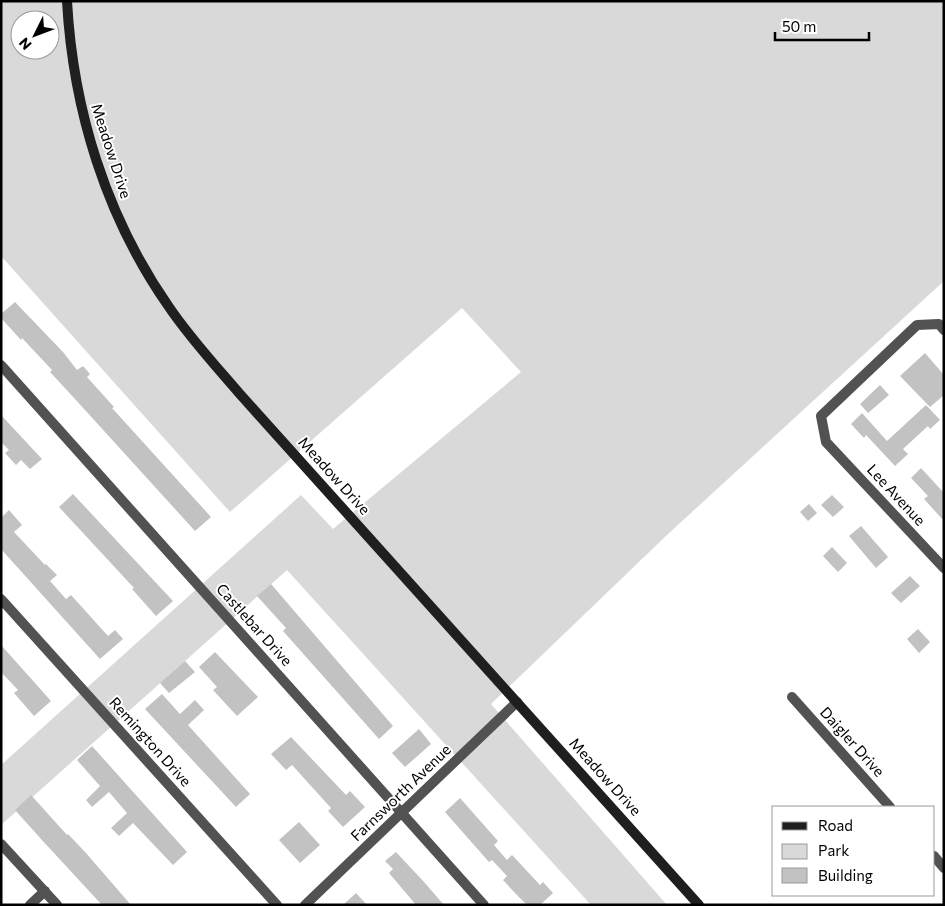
<svg xmlns="http://www.w3.org/2000/svg" width="945" height="906" viewBox="0 0 945 906" font-family="Commissioner,sans-serif">
<rect width="100%" height="100%" fill="#fff"/>
<path fill="#d9d9d9" fill-rule="evenodd" d="M 1,1 L 944,1 L 944,281 L 668,534 L 491,704 L 667,905 L 591,905 L 287,570 L 1,825 L 1,765 L 301,495 L 333,529 L 521,372 L 462,308 L 230,512 L 1,256 ZM 20,20 L 50,20 L 50,50 L 20,50 Z"/>
<path fill="#c2c2c2" d="M 15,302 L 63,352 L 77,370 L 83,366 L 90,374 L 87,377 L 114,407 L 112,408 L 211,517 L 195,531 L 75,399 L 50,372 L 52,370 L 22,338 L 21,340 L 1,318 L 1,314 Z
M 925,353 L 944,375 L 944,395 L 930,407 L 900,376 Z
M 880,385 L 889,395 L 868,413 L 860,404 Z
M 926,405 L 940,420 L 930,429 L 928,426 L 903,449 L 908,454 L 895,466 L 866,435 L 864,438 L 851,424 L 862,413 L 887,441 Z
M 1,415 L 42,459 L 30,469 L 21,460 L 16,465 L 5,453 L 9,450 L 1,442 Z
M 921,468 L 944,493 L 944,521 L 924,499 L 928,496 L 911,478 Z
M 73,494 L 173,601 L 156,616 L 132,589 L 134,588 L 59,507 Z
M 832,495 L 844,507 L 833,517 L 821,505 Z
M 809,504 L 817,513 L 808,521 L 800,512 Z
M 9,510 L 22,525 L 14,532 L 45,565 L 46,564 L 57,575 L 50,581 L 66,599 L 71,595 L 108,636 L 115,630 L 123,639 L 100,659 L 1,549 L 1,518 Z
M 861,526 L 888,557 L 876,568 L 849,536 Z
M 832,547 L 847,563 L 838,572 L 823,556 Z
M 910,576 L 920,586 L 901,603 L 891,593 Z
M 271,584 L 393,726 L 379,739 L 283,631 L 286,628 L 257,596 Z
M 918,629 L 930,642 L 919,653 L 907,639 Z
M 1,645 L 51,701 L 34,716 L 14,693 L 18,690 L 1,672 Z
M 215,652 L 258,697 L 237,716 L 213,690 L 217,687 L 199,667 Z
M 185,661 L 195,672 L 169,693 L 160,683 Z
M 162,694 L 180,714 L 195,700 L 204,710 L 188,725 L 250,794 L 236,807 L 145,709 Z
M 419,729 L 431,744 L 405,767 L 392,753 Z
M 291,737 L 346,795 L 350,791 L 365,807 L 343,827 L 328,811 L 331,808 L 292,765 L 286,770 L 271,754 Z
M 92,746 L 187,852 L 173,865 L 133,823 L 119,836 L 111,828 L 127,813 L 109,792 L 92,807 L 86,800 L 100,786 L 77,760 Z
M 31,795 L 67,835 L 68,834 L 86,853 L 131,905 L 102,905 L 41,839 L 15,810 Z
M 460,798 L 498,841 L 494,845 L 507,860 L 512,855 L 540,885 L 543,882 L 553,893 L 540,905 L 527,905 L 515,893 L 503,880 L 507,876 L 492,860 L 489,862 L 445,812 Z
M 299,822 L 320,845 L 300,863 L 279,840 Z
M 396,852 L 424,882 L 444,905 L 416,905 L 389,873 L 393,869 L 385,861 Z
M 356,893 L 367,905 L 343,905 Z"/>
<g fill="none" stroke-linecap="round" stroke-linejoin="round">
<path stroke="#525252" stroke-width="10" d="M 944,330 L 939,324 L 917,325 L 821,416 L 826,442 L 944,568
M 1,365 L 484,905
M 1,599 L 277,905
M 792,697 L 890,807
M 1,844 L 57,905
M 934,856 L 944,868
M 30,905 L 45,891
M 305,905 L 517,702"/>
<path stroke="#1f1f1f" stroke-width="10" d="M 67,1 C 73,110 106,217 169,307 C 190,338 215,365 239,393 L 699,905"/>
</g>
<g text-anchor="middle" stroke-width="4" stroke-linejoin="round" paint-order="stroke">
<g font-size="15" fill="#000" stroke="#fff">
<text transform="translate(111 151) rotate(72)" y="5">Meadow Drive</text>
<text transform="translate(334 476) rotate(48)" y="5">Meadow Drive</text>
<text transform="translate(896 495) rotate(47)" y="5">Lee Avenue</text>
<text transform="translate(254 625) rotate(48)" y="5">Castlebar Drive</text>
<text transform="translate(150 742) rotate(48)" y="5">Remington Drive</text>
<text transform="translate(852 742) rotate(48)" y="5">Daigler Drive</text>
<text transform="translate(605 777) rotate(48)" y="5">Meadow Drive</text>
<text transform="translate(401 793) rotate(-44)" y="5">Farnsworth Avenue</text>
</g>
</g>
<rect width="945" height="906" fill="none" stroke="#000000" stroke-width="5"/>
<rect x="772" y="806" width="162" height="90" fill="#ffffff" stroke="#999999"/>
<rect x="782" y="822" width="25" height="8" fill="#1f1f1f" stroke="#999999"/>
<text x="818" y="831" font-size="15" fill="#000000">Road</text>
<rect x="782" y="844" width="25" height="15" fill="#d9d9d9" stroke="#999999"/>
<text x="818" y="856" font-size="15" fill="#000000">Park</text>
<rect x="782" y="868" width="25" height="15" fill="#c2c2c2" stroke="#999999"/>
<text x="818" y="881" font-size="15" fill="#000000">Building</text>
<g transform="translate(35 35) rotate(228)"><circle r="24" fill="#ffffff" stroke="#999999"/>
<path d="M0-4L9 19L0 12L-9 19Z" fill="#000000"/>
<text y="-8" font-size="14" font-weight="bold" text-anchor="middle" fill="#000000">N</text>
</g>
<path d="M775 32v8h94v-8" fill="none" stroke="#000000" stroke-width="2.5"/>
<text x="782" y="32" font-size="15" fill="#000000" stroke="#ffffff" stroke-width="4" paint-order="stroke">50 m</text>
</svg>
